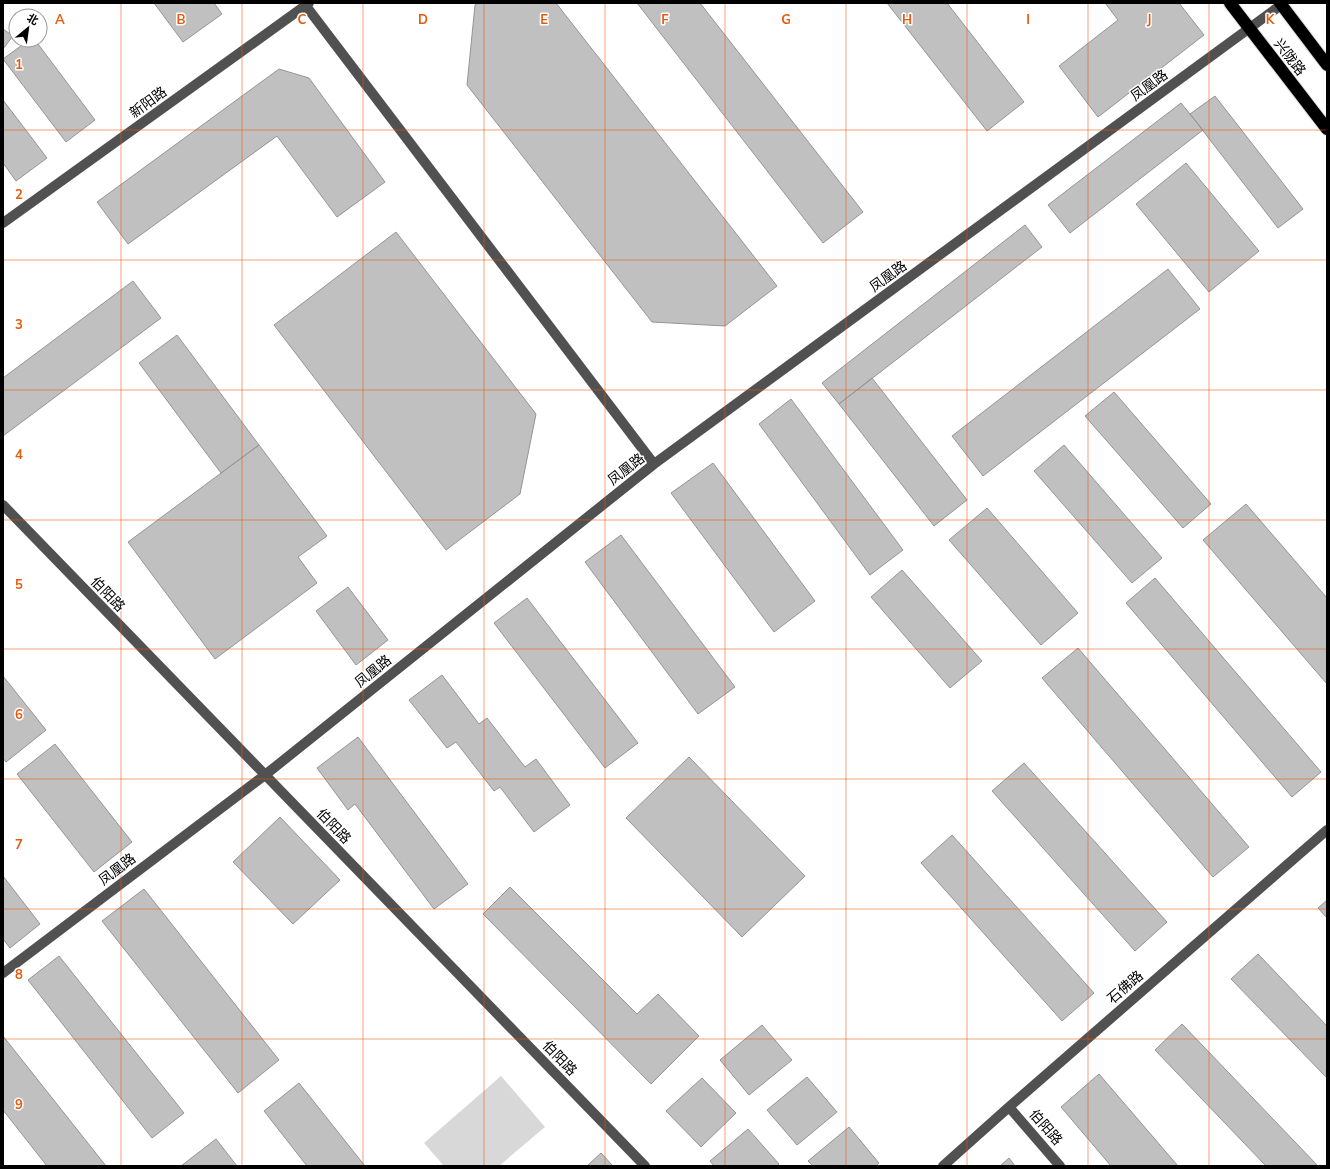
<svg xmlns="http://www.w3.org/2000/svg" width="1330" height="1169" viewBox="0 0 1330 1169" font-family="Mulish,'Noto Sans SC',sans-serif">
<rect width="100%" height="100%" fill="#fff"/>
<path fill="#d8d8d8" d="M 501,1076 L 545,1127 L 499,1166 L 444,1166 L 424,1143 Z"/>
<path fill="#c0c0c0" stroke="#959595" d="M 154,3 L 214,3 L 222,14 L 183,42 Z
M 478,3 L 556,3 L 777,286 L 725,326 L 652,322 L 467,85 L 475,5 Z
M 637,3 L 700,3 L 863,212 L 823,243 Z
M 887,3 L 947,3 L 1024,102 L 987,131 Z
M 1105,3 L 1179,3 L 1204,35 L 1098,117 L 1059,66 L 1118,20 Z
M 3,29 L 13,36 L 3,49 Z
M 29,40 L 35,40 L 95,120 L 66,142 L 3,59 Z
M 279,69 L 309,78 L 385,182 L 337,217 L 277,136 L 128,244 L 97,202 Z
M 1215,96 L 1303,209 L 1278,228 L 1190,114 Z
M 3,100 L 47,158 L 16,181 L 3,163 Z
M 1181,103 L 1203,130 L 1070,233 L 1048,205 Z
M 1186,163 L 1259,251 L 1209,292 L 1136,204 Z
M 1025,225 L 1042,247 L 839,404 L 822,383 Z
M 396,232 L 536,414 L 520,494 L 446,550 L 274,325 Z
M 1168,269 L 1200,309 L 983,476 L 952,436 Z
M 133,281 L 161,318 L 3,436 L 3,378 Z
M 177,335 L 259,445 L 221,473 L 139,363 Z
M 872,378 L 967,500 L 934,526 L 839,404 Z
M 1114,392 L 1211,504 L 1183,528 L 1085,416 Z
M 791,399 L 903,550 L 870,575 L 759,424 Z
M 259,445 L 327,536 L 298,557 L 317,583 L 215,659 L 128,542 Z
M 1064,445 L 1162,558 L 1132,583 L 1034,471 Z
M 713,463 L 815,601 L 774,632 L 671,493 Z
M 1246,504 L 1327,598 L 1327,684 L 1203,540 Z
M 987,508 L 1078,613 L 1041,645 L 949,540 Z
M 621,535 L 735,687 L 698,714 L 585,562 Z
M 902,570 L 982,661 L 950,688 L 871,597 Z
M 1155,578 L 1321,772 L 1292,797 L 1126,603 Z
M 348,587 L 388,640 L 356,665 L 316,611 Z
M 527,598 L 638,743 L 605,768 L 494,623 Z
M 1078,648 L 1249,847 L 1213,877 L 1042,678 Z
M 442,675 L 479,724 L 487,718 L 525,767 L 536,759 L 570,805 L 534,832 L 500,787 L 494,791 L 456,742 L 447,748 L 409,700 Z
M 3,676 L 46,730 L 6,762 L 3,758 Z
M 358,737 L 468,884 L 434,909 L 355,804 L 348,810 L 317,768 Z
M 55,744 L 132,842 L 94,872 L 17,774 Z
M 689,757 L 805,876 L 742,937 L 626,818 Z
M 1024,763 L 1167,922 L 1135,951 L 992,791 Z
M 280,817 L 340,880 L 293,924 L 233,862 Z
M 952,835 L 1094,993 L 1062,1021 L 921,863 Z
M 3,876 L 40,924 L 10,948 L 3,939 Z
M 510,887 L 637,1014 L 658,994 L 699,1036 L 651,1084 L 483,914 Z
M 144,889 L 279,1060 L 238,1093 L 102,921 Z
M 1327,900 L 1327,918 L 1318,908 Z
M 1258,954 L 1327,1026 L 1327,1078 L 1231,979 Z
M 59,956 L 184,1113 L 152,1138 L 28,980 Z
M 1182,1024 L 1318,1166 L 1266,1166 L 1155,1050 Z
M 762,1025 L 792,1060 L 749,1095 L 720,1060 Z
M 3,1036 L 106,1166 L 47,1166 L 3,1110 Z
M 1099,1074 L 1178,1166 L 1111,1166 L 1061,1107 Z
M 807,1077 L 837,1112 L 797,1145 L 767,1110 Z
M 702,1078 L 736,1113 L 701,1147 L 666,1111 Z
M 299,1083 L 365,1166 L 307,1166 L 264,1111 Z
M 849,1127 L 879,1163 L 876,1166 L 813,1166 L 808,1161 Z
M 748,1129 L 779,1164 L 777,1166 L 714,1166 L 710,1161 Z
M 216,1139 L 237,1166 L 181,1166 Z
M 601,1153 L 613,1166 L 587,1166 Z
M 1009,1158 L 1015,1166 L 1000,1166 Z"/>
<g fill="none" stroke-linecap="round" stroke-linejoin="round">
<defs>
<path id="highway" d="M 1230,3 L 1327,129
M 1280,3 L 1327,65"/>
</defs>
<use href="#highway" stroke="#dbdbdb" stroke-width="14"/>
<path stroke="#515151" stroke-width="10" d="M 306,6 L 654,464
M 3,223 L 309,3
M 3,505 L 645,1166
M 3,973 L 265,775 L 654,464 L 1281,5
M 1009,1107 L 1060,1166
M 943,1166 L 1009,1107 L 1327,830"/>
<use href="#highway" stroke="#000" stroke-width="12"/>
</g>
<path fill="none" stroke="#e8590c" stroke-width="1" stroke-opacity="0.55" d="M 121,3 L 121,1166M 242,3 L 242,1166M 363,3 L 363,1166M 484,3 L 484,1166M 605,3 L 605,1166M 725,3 L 725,1166M 846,3 L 846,1166M 967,3 L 967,1166M 1088,3 L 1088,1166M 1209,3 L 1209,1166M 3,130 L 1327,130M 3,260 L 1327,260M 3,390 L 1327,390M 3,520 L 1327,520M 3,649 L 1327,649M 3,779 L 1327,779M 3,909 L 1327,909M 3,1039 L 1327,1039"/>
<g text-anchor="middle" stroke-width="3" stroke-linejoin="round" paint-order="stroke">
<g font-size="14" fill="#000" stroke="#fff">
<text transform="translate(1290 57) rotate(52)" y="5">兴陇路</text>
<text transform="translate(1149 85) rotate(-36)" y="5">凤凰路</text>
<text transform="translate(148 102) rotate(-36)" y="5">新阳路</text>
<text transform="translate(888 276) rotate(-36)" y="5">凤凰路</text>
<text transform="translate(626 469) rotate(-38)" y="5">凤凰路</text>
<text transform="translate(108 594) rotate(46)" y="5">伯阳路</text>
<text transform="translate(373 671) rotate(-39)" y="5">凤凰路</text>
<text transform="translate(334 826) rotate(46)" y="5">伯阳路</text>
<text transform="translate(117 869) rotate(-37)" y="5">凤凰路</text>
<text transform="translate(1125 987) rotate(-41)" y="5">石佛路</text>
<text transform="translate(560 1058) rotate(46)" y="5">伯阳路</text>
<text transform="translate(1046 1127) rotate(49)" y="5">伯阳路</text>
</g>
</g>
<g font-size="13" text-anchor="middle" font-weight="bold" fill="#e8590c" stroke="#fff" stroke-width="3" stroke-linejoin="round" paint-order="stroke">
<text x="60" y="24">A</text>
<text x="181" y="24">B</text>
<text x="302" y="24">C</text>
<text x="423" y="24">D</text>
<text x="544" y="24">E</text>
<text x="665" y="24">F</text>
<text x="786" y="24">G</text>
<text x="907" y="24">H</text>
<text x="1028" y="24">I</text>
<text x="1149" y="24">J</text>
<text x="1270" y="24">K</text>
<text x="19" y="69">1</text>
<text x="19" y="199">2</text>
<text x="19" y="329">3</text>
<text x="19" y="459">4</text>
<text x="19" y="589">5</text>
<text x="19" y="719">6</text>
<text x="19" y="849">7</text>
<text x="19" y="979">8</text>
<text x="19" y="1109">9</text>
</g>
<rect width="1330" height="1169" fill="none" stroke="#000000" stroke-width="8"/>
<g transform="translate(28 28) rotate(29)"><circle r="19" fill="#ffffff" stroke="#999999"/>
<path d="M0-3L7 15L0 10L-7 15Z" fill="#000000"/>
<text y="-6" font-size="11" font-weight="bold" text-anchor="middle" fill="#000000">北</text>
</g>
</svg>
